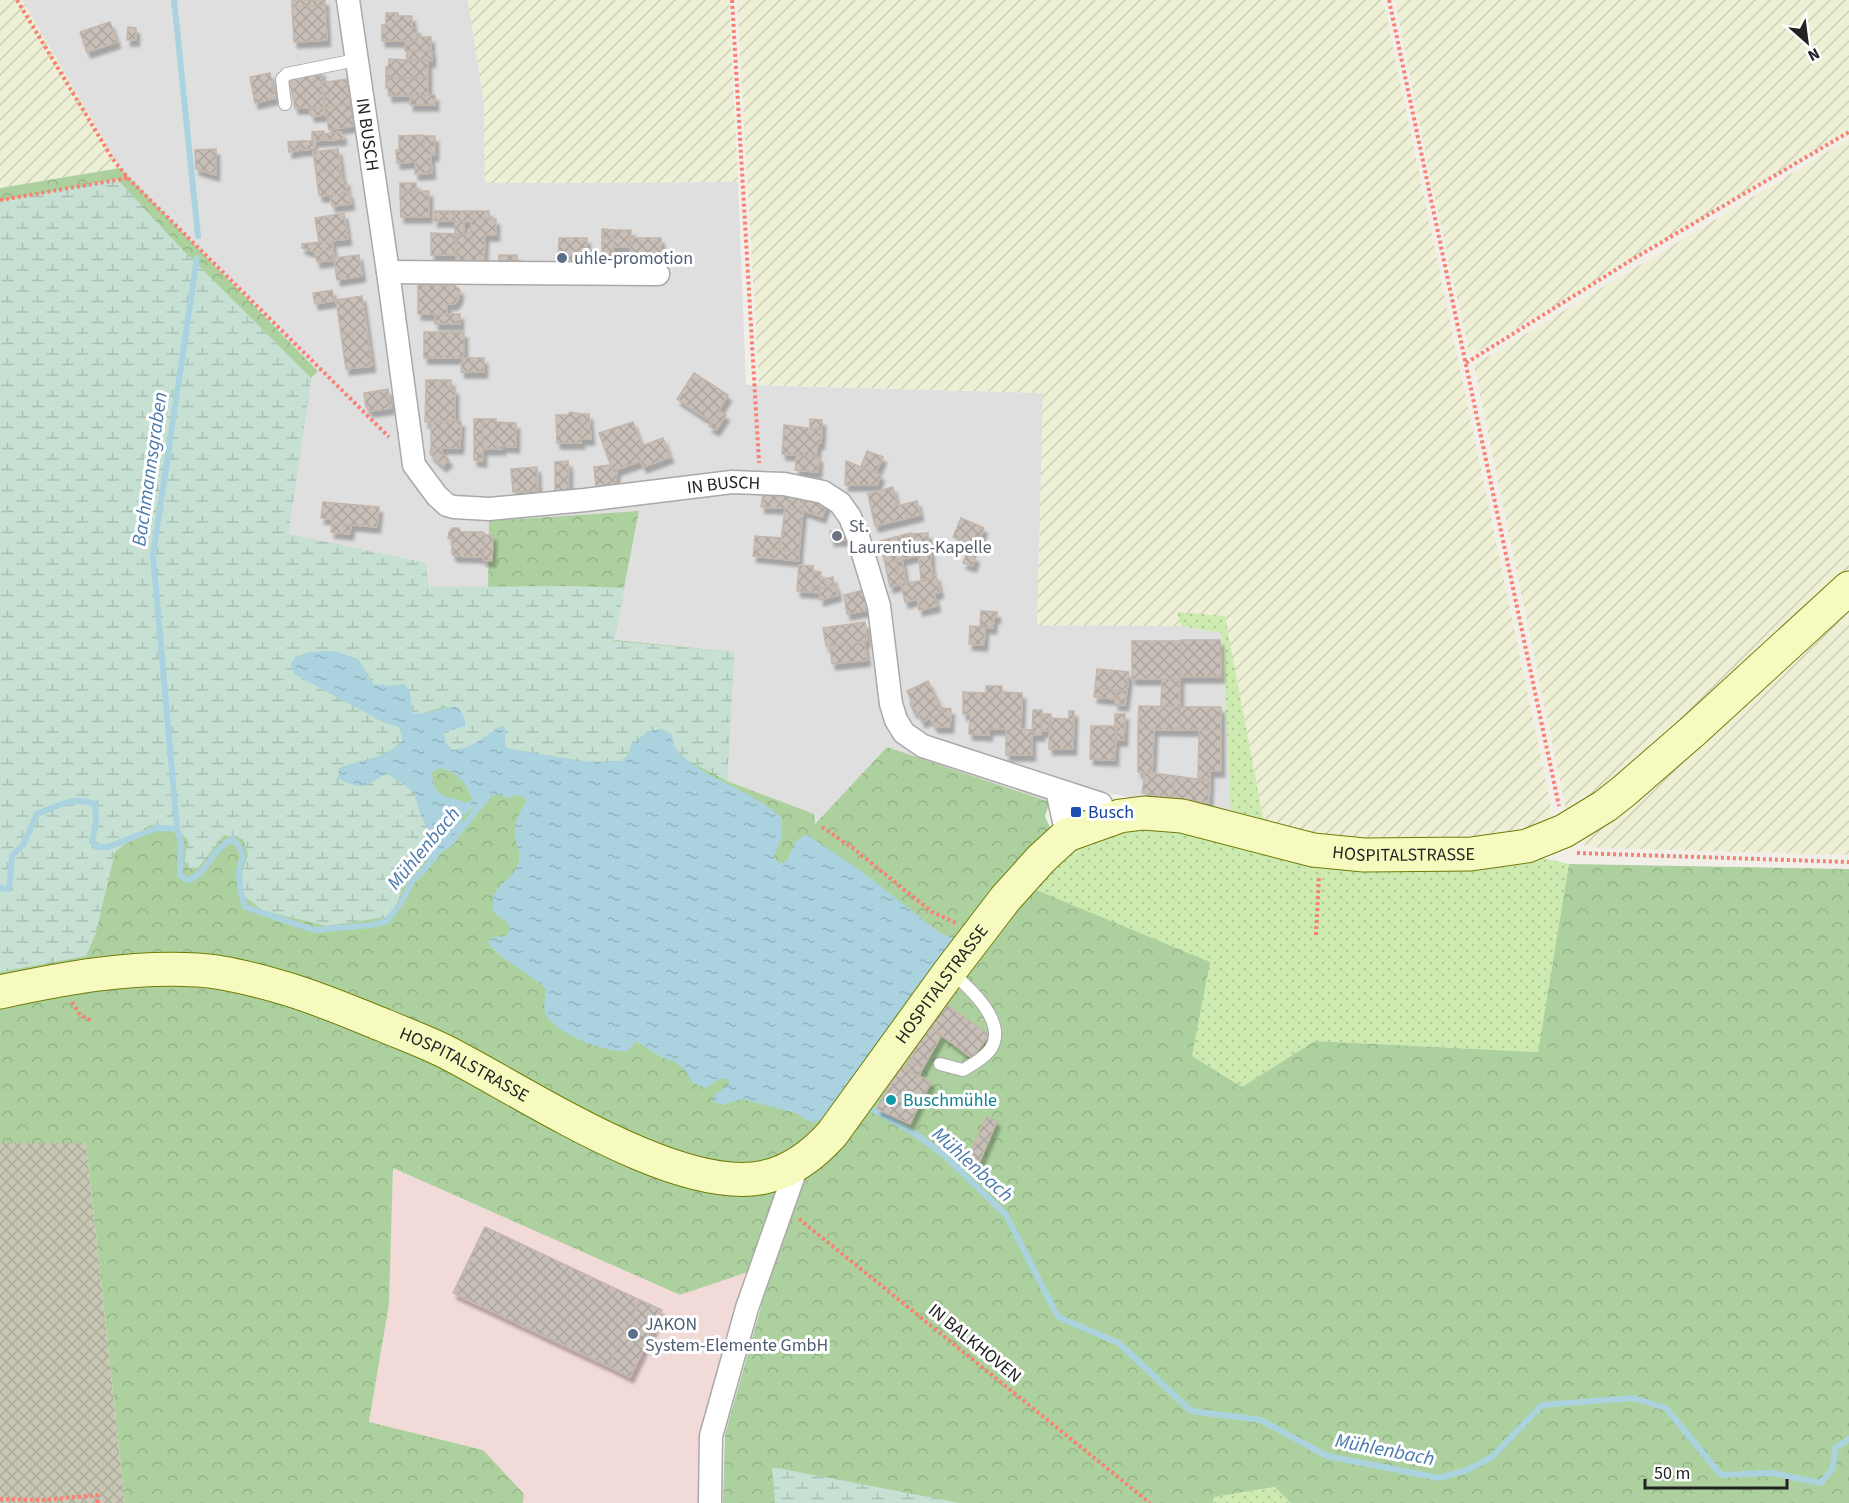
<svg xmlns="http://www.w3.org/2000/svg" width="1849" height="1503" viewBox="0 0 1849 1503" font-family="'Source Sans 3',sans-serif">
<defs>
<pattern id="construction-cross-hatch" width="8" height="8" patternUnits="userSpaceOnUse" patternTransform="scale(1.5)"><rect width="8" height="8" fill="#c7c7b4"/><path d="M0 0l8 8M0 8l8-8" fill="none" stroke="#abab9a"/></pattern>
<pattern id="farmland-furrows" width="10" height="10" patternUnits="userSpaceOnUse" patternTransform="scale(1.5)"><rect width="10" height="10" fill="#eef0d5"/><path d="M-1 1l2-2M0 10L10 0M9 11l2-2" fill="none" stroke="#ccceb7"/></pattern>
<pattern id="grass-dots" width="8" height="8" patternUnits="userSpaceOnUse" patternTransform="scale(1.5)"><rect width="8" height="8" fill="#cdebb0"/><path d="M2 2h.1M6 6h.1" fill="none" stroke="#b0c997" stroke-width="1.8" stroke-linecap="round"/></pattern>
<pattern id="forest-crowns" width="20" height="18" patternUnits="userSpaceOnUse" patternTransform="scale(1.5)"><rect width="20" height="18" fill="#add19e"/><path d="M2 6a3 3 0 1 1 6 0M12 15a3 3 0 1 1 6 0" fill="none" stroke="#95b388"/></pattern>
<pattern id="wetland-marsh" width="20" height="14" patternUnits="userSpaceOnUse" patternTransform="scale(1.5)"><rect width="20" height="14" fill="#c6e0d4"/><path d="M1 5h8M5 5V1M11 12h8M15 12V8" fill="none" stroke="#aac0b6"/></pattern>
<pattern id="water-ripples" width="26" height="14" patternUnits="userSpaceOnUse" patternTransform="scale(1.5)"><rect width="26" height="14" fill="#aad3df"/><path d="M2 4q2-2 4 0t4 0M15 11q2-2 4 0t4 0" fill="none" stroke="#92b5bf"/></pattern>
<pattern id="building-cross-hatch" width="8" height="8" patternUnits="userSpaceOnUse" patternTransform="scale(1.5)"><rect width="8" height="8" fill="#c7bfb8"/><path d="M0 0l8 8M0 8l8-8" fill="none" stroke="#aba49e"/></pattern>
<filter id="shadow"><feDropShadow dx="3.5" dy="6" stdDeviation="1.5" flood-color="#0004"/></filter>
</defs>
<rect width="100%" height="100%" fill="#f2efe9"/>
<path fill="#e0dfdf" d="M 22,0 L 468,0 L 484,103 L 485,183 L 738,182 L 746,385 L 1044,393 L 1037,625 L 1181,626 L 1222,633 L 1231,818 L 1059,783 L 1050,802 L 887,747 L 814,825 L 813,814 L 727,781 L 734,652 L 614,641 L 639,512 L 488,590 L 429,587 L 425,563 L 288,534 L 311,378 L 318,370 L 120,168 Z"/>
<path fill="#f2dad9" d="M 393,1168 L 680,1295 L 751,1271 L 704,1503 L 523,1503 L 524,1494 L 369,1422 L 389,1304 Z"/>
<path fill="url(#construction-cross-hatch)" d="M 0,1143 L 86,1143 L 125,1503 L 0,1503 Z"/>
<path fill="url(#farmland-furrows)" d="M 0,0 L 22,0 L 120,168 L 0,188 Z
M 468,0 L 729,0 L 738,182 L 485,183 L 484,103 Z
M 737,0 L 1383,0 L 1550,801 L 1551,812 L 1549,822 L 1515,833 L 1472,841 L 1373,843 L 1265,828 L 1225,617 L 1178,612 L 1181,626 L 1037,625 L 1043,393 L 759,385 Z
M 1395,0 L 1849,0 L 1849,130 L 1470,356 L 1431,181 Z
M 1849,139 L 1849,577 L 1615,789 L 1567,815 L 1474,365 Z
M 1849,603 L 1849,855 L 1599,848 L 1584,845 L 1584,841 L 1600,823 Z"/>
<path fill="url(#grass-dots)" d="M 1177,612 L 1225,616 L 1265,828 L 1231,818 L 1222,633 L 1181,626 Z
M 1123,825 L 1538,857 L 1569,864 L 1538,1052 L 1315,1041 L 1242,1087 L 1192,1056 L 1023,885 L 1056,854 Z
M 1276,1487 L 1291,1503 L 1213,1503 L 1214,1497 Z"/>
<path fill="url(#forest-crowns)" d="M 120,168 L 318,371 L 311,378 L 288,534 L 425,563 L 429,587 L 488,590 L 489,521 L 639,511 L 614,640 L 734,652 L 727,781 L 814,814 L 815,824 L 887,747 L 1050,802 L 1045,816 L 1053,835 L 1024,885 L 1210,962 L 1192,1056 L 1242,1087 L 1315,1041 L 1538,1052 L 1569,864 L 1849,869 L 1849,1503 L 1291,1503 L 1275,1487 L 1214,1497 L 1213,1503 L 723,1503 L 725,1434 L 772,1268 L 751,1271 L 680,1295 L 393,1168 L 389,1304 L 369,1422 L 483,1450 L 524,1494 L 523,1503 L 125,1503 L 86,1143 L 0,1143 L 0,188 Z"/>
<path fill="url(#wetland-marsh)" d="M 117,179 L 178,245 L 311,378 L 288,534 L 425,563 L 429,587 L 572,586 L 625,588 L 614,641 L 734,652 L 727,781 L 687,760 L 672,745 L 672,735 L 662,729 L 649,731 L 632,744 L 628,755 L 622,761 L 587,762 L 511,749 L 506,747 L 500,726 C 484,737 472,749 452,750 L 445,742 L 444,732 L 465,725 L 445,706 L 421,714 L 413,714 L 409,691 L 403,684 L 387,686 L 373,684 L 358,659 C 333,650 321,649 295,657 L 295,674 L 383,722 L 399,727 L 403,739 C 388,760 362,759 340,768 L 338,778 C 361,791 366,786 386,773 L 407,786 L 415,795 L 421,816 L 437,844 L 425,849 L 418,859 L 424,861 L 405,882 L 392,916 L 327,926 L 264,911 L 245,897 L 239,881 L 248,855 L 243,839 L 224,835 L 198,868 L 188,868 L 185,861 L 187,839 L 172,826 L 149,825 L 115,852 L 96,933 L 86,956 L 0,972 L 0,201 Z
M 772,1467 L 960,1503 L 775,1503 Z"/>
<path fill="url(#water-ripples)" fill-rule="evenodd" d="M 335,651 L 358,659 L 373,684 L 387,686 L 403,684 L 409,690 L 413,714 C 429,715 440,706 458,707 L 465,719 L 465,726 L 444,732 L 445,742 L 452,750 C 472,749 484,737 500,726 L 506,729 L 505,739 L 506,747 L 511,749 L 587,762 L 622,761 L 628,755 L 632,745 L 649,731 L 662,729 L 672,735 L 673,745 C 688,769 735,786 759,801 C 767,806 775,812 782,818 L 782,836 L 774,856 L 779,864 L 787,861 L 795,842 L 806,834 L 857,868 L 940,933 L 954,939 L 947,948 L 943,962 L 843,1095 L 821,1120 L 811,1122 L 796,1113 L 742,1099 L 723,1105 L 712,1101 L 715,1094 L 729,1084 L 728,1078 L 718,1080 L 706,1088 L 693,1083 L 684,1069 L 677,1063 L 661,1057 L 636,1041 L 628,1051 C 608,1054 552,1033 545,1013 C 543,1007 546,996 546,989 C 529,971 503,964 488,942 L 493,937 L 506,936 L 510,929 L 508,923 L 493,912 C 490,881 509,887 518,864 C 522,852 515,843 515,832 C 515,820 521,810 527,801 C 520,793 515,795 506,798 C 493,786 472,809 462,818 L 463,828 L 455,843 L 431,860 L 417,860 L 416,855 L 437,844 L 421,816 L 415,795 L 407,786 L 386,773 C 366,786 361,791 338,778 L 339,768 C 362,759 388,760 403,739 L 399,727 L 383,722 L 294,674 L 291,664 L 295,657 L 311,652 ZM 441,768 C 458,773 467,783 472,800 L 466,803 C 447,794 433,800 432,772 Z"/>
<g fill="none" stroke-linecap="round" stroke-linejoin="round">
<path stroke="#aad3df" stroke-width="6" d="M 174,0 L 198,236
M 177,829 L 153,555 L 197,258
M 458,833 L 487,797
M 0,888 L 9,889 L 12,856 L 23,845 L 37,814 C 57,806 74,796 95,804 L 96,823 L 92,842 L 97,847 L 108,847 L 157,828 L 177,829 L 181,842 L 180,876 L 189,880 C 208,872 213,848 232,839 L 239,846 L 243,856 L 239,870 L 240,889 L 245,907 L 314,930 L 372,925 L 387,921 L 401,903 L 411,883 L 436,856
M 865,1105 L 914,1133 L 944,1155 L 1006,1215 L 1058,1317 L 1119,1343 L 1191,1411 L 1261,1420 L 1327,1456 L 1439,1478 L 1467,1470 L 1492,1457 L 1542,1405 L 1633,1398 L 1666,1408 L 1721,1475 L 1772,1473 L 1821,1483 L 1833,1468 L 1835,1448 L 1849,1439"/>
</g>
<path fill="url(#building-cross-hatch)" stroke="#c4b6ab" stroke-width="1.5" filter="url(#shadow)" d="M 292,0 L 325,0 L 325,5 L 292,7 Z
M 325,5 L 327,40 L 294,42 L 292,7 Z
M 386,13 L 398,13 L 398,16 L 412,16 L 412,28 L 417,28 L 417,41 L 382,41 L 382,25 L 386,24 Z
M 110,22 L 117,42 L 87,52 L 80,32 Z
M 128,27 L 136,28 L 136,40 L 127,40 Z
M 417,37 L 431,37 L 431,51 L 405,51 L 405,41 L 417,41 Z
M 407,51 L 432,51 L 432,61 L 407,59 Z
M 389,59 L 428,61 L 428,78 L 386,78 L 386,67 L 388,67 Z
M 321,70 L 325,108 L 295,108 L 290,83 L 294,76 Z
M 270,73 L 275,98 L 255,103 L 250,77 Z
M 386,78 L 428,78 L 428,95 L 389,96 L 388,88 L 386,88 Z
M 347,79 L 350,104 L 325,108 L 321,83 Z
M 424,95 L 435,95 L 435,105 L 410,105 L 410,96 Z
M 350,104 L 354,126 L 329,130 L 325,108 Z
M 310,108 L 325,108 L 326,115 L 311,116 Z
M 324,131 L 324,140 L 312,141 L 312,132 Z
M 342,132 L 343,139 L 324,140 L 324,134 Z
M 424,135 L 424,148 L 430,148 L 432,173 L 415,174 L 415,162 L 397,163 L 396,150 L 399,150 L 399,136 Z
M 424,136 L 435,136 L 435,155 L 431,155 L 430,148 L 424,148 Z
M 300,141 L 300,150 L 289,152 L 288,142 Z
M 300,141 L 313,141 L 314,149 L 300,150 Z
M 216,149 L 216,175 L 196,169 L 195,150 Z
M 338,149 L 341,169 L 316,172 L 313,152 Z
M 341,169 L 342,180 L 346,180 L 347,193 L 322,196 L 319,195 L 316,172 Z
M 400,183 L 416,183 L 416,191 L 400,192 Z
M 429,191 L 429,217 L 401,217 L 400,192 Z
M 349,192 L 351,204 L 332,206 L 330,195 Z
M 435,211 L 444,211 L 444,221 L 434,221 Z
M 444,211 L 455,211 L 455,221 L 444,221 Z
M 455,211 L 474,211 L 472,222 L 455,221 Z
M 474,211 L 489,211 L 489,219 L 473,219 Z
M 344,213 L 348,239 L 319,242 L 315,218 Z
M 472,219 L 496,219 L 496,235 L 485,235 L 484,261 L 456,261 L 456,234 L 470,234 Z
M 455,221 L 464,222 L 464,234 L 455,234 Z
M 602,229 L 614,230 L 613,239 L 602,238 Z
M 614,230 L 631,230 L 630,247 L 613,247 Z
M 431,233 L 456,234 L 455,255 L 431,255 Z
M 559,238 L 587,238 L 587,263 L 558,263 Z
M 602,238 L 613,239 L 613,254 L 602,254 Z
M 630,238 L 661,238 L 661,264 L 630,265 Z
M 332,241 L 333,249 L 315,252 L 302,248 L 302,244 Z
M 333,249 L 334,260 L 317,262 L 315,252 Z
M 359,255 L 362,276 L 337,280 L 334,258 Z
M 499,255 L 517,255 L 517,267 L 499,267 Z
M 418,285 L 454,285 L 460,290 L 459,298 L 454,304 L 447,304 L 447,314 L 418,314 Z
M 332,290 L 334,301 L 315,304 L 313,293 Z
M 362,296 L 367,330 L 341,334 L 336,300 Z
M 435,314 L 460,314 L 460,324 L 435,324 Z
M 367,330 L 372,366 L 346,369 L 341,334 Z
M 424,332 L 464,332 L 464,358 L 424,358 Z
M 462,358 L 484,358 L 484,372 L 461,372 Z
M 694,373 L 728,395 L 712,422 L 677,399 Z
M 426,380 L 451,380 L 451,389 L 426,388 Z
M 426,388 L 455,389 L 455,421 L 425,422 Z
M 388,389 L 391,408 L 370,411 L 366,407 L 364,393 Z
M 719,411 L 726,415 L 716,430 L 709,426 Z
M 570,412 L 581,414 L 581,443 L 557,443 L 556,415 L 568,415 Z
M 581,414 L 589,414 L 591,439 L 581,439 Z
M 474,419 L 483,419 L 483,441 L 474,441 Z
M 483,419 L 496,419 L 496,422 L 516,423 L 516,447 L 502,446 L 502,449 L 483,449 Z
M 810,419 L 822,420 L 822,430 L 810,429 Z
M 431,421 L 461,421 L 460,448 L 431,448 Z
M 633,422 L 642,446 L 663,438 L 670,457 L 643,467 L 641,461 L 613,471 L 599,433 Z
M 784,425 L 822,430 L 821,443 L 818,443 L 816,456 L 782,454 Z
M 474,441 L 483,441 L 483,461 L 474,460 Z
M 431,448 L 442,448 L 442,453 L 449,460 L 443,466 L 430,454 Z
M 867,451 L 883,457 L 876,473 L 861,467 Z
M 797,455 L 819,457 L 818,472 L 795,470 Z
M 568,461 L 569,470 L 555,471 L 555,462 Z
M 846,461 L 881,475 L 877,485 L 845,485 Z
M 610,465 L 613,471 L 617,470 L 615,486 L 596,487 L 594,467 Z
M 537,467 L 538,491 L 513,492 L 511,469 Z
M 569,470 L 569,492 L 555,493 L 555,471 Z
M 893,487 L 897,506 L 917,501 L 920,515 L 875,526 L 868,494 Z
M 763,493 L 804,496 L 803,509 L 761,507 Z
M 804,496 L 827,504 L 822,517 L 802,510 Z
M 323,502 L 334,503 L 332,519 L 321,518 Z
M 334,503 L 379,507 L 377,527 L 332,523 Z
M 785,508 L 803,509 L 799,552 L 780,550 Z
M 961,518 L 984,528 L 977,546 L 953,537 Z
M 332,523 L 351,525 L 350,534 L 331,532 Z
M 452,528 L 459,528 L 461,532 L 483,532 L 485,534 L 484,557 L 454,556 L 452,554 L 452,540 L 448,538 L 449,532 Z
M 830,531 L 844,531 L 845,540 L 831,540 Z
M 911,533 L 916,556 L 885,563 L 880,541 Z
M 928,533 L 928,543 L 913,544 L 911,534 Z
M 485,535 L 493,535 L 492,561 L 483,560 Z
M 755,536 L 781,538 L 780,550 L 754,548 Z
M 930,543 L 932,579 L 921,579 L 919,556 L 916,556 L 913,544 Z
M 754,548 L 799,552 L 799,561 L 753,556 Z
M 967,553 L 976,557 L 973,566 L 963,563 Z
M 902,559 L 906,583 L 901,584 L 896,560 Z
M 896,560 L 901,584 L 890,587 L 885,563 Z
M 799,565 L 813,566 L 812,592 L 797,591 Z
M 813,572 L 821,572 L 820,593 L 812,592 Z
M 936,575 L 940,592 L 934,594 L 937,606 L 919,610 L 918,599 L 905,602 L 901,584 L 932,579 L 932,576 Z
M 833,577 L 834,585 L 820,589 L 820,580 Z
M 836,585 L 838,595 L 820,600 L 820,589 Z
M 864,590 L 868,610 L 847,614 L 844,595 Z
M 981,611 L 997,612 L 997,617 L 994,617 L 993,628 L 980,627 Z
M 865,622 L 867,641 L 826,646 L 823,628 Z
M 970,626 L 985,627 L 984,645 L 969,644 Z
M 1181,640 L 1220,640 L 1221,677 L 1181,677 Z
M 864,641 L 867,660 L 832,664 L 830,646 Z
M 1132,641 L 1181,641 L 1180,679 L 1132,679 Z
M 1097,669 L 1129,672 L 1127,691 L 1095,688 Z
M 1162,679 L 1180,679 L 1180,707 L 1161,707 Z
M 928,681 L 943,712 L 922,722 L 917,711 L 914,712 L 910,703 L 912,702 L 907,691 Z
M 986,686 L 1002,686 L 1002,692 L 1022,693 L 1021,729 L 1032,730 L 1032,755 L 1006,755 L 1006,729 L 989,729 L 989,735 L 969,734 L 970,714 L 963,714 L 963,692 L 986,693 Z
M 1095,688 L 1116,690 L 1115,699 L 1094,697 Z
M 1116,690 L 1127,691 L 1125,705 L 1115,704 Z
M 1139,706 L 1180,707 L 1180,730 L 1138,729 Z
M 1180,707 L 1221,707 L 1221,730 L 1180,730 Z
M 943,708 L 951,709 L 950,727 L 935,727 L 930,718 L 943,712 Z
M 1033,710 L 1042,710 L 1041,735 L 1032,735 Z
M 1069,711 L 1074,711 L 1073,749 L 1049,749 L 1050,718 L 1069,719 Z
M 1041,714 L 1051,714 L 1049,731 L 1041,731 Z
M 1115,714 L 1125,714 L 1124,740 L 1115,740 Z
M 1091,726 L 1116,726 L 1115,760 L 1090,759 Z
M 1138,729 L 1154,730 L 1152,773 L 1138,772 Z
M 1199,730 L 1221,730 L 1221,771 L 1210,771 L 1210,781 L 1198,780 Z
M 1145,772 L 1175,776 L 1172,798 L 1142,793 Z
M 1175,776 L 1210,781 L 1209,803 L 1172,798 Z
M 942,1001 L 989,1035 L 972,1058 L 925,1023 Z
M 925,1023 L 941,1036 L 923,1068 L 910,1061 L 915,1051 L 910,1048 Z
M 909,1060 L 923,1068 L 919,1076 L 905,1068 Z
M 900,1066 L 931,1082 L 917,1109 L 886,1092 Z
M 886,1092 L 917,1109 L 910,1124 L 877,1109 Z
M 986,1117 L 997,1121 L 980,1161 L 969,1156 Z
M 485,1227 L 640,1300 L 608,1366 L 453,1293 Z
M 640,1300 L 662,1310 L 630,1377 L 608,1366 Z"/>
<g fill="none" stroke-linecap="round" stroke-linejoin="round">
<defs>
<path id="lane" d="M 285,104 L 282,79 L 287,74 L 356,60
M 940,1064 L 963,1070 C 972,1065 983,1059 990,1050 C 1009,1023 970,988 951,972"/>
<g id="street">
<path id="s1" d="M 348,0 L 388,272 L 414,465 L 437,496 L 447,505 L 454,507 L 489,509 L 585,500 L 732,482 L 784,484 L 823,492 L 840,503 L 850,517 L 858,537 L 879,606 L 891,704 L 896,720 L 904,733 L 923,746 L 1101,804 L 1107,820"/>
<path d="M 388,272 L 658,274"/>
<path d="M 1057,790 L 1067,835"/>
<path d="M 710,1503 L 711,1436 L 747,1308 L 798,1163"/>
</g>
<g id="secondary">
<path id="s2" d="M 0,992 C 65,978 130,966 197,970 C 219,971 256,980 277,986 C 314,996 348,1011 383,1025 C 404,1034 426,1042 446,1052 C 523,1091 679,1197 765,1177 C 793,1171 814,1154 832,1134 L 950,971 L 1005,899 L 1041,859 L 1067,835 L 1120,816 L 1144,813 L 1182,816 L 1313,850 L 1364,855 L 1471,854 L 1527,846 L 1564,831 L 1605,806 L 1624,791 L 1693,731 L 1849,588"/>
</g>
</defs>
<use href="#lane" stroke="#a9a9a9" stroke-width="14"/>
<use href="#street" stroke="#a9a9a9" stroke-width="25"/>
<use href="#secondary" stroke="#707d05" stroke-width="35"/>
<path stroke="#fa8072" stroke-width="4" stroke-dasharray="3 3" stroke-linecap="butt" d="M 17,0 L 112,158 L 128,178 L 389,437
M 732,0 L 759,463
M 1389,0 L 1559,806
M 0,200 L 128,178
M 1466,363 L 1633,259 L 1849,132
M 822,827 L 854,849 L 932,912 L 956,923
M 1577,853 L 1849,862
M 1316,935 L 1319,875
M 72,1002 L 80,1015 L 92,1021
M 799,1219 L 1150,1503
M 0,1499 L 43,1500 L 97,1495 L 98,1503"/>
<use href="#lane" stroke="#fff" stroke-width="12"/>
<use href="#street" stroke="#fff" stroke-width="22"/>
<use href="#secondary" stroke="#f7fabf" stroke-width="33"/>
</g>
<g fill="#5c6f8a" stroke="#fff" stroke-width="2">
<circle cx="562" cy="258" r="6"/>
<circle cx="633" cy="1334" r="6"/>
</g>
<circle fill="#6b7280" stroke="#fff" stroke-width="2" cx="837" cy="536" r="6"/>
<rect fill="#1a4fb4" stroke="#fff" stroke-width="2" x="1070" y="806" width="12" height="12" rx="3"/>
<circle fill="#0f9aa8" stroke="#fff" stroke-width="2" cx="891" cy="1100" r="6"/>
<g text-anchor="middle" stroke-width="6" stroke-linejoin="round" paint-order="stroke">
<g font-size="18" fill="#222" stroke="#fff">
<text dy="6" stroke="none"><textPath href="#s1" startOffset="136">IN BUSCH</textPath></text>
<text dy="6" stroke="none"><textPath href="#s1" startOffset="800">IN BUSCH</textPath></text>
<text dy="6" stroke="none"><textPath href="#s2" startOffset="1617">HOSPITALSTRASSE</textPath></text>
<text dy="6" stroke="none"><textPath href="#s2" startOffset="1077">HOSPITALSTRASSE</textPath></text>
<text dy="6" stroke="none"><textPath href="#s2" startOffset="484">HOSPITALSTRASSE</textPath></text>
<text transform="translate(975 1343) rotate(39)" y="6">IN BALKHOVEN</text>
</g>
<g font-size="18" fill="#4e5e75" stroke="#fff" text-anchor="start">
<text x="574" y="264">uhle-promotion</text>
<text x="645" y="1330">JAKON<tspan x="645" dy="21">System-Elemente GmbH</tspan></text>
</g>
<g font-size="18" fill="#5b616d" stroke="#fff" text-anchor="start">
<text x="849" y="532">St.<tspan x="849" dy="21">Laurentius-Kapelle</tspan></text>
</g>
<g font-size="18" fill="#164399" stroke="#fff" text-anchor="start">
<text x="1088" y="818">Busch</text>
</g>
<g font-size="18" fill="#0d838f" stroke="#fff" text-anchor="start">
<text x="903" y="1106">Buschmühle</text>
</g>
<g font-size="20" font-style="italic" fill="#4a7aab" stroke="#fff">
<text transform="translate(149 469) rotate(-82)" y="7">Bachmannsgraben</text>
<text transform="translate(423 848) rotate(-50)" y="7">Mühlenbach</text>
<text transform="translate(973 1164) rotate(42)" y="7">Mühlenbach</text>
<text transform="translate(1385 1449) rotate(11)" y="7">Mühlenbach</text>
</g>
</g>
<g transform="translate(1807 42) rotate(152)" stroke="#ffffff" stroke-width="4.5" paint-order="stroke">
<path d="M0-4.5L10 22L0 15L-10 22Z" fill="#222222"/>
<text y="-9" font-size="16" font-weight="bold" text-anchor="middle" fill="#222222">N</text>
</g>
<path d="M1645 1479v9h142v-9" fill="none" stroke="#222222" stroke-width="3"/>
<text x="1654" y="1479" font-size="18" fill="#222222" stroke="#ffffff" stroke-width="4.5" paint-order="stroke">50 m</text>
</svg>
